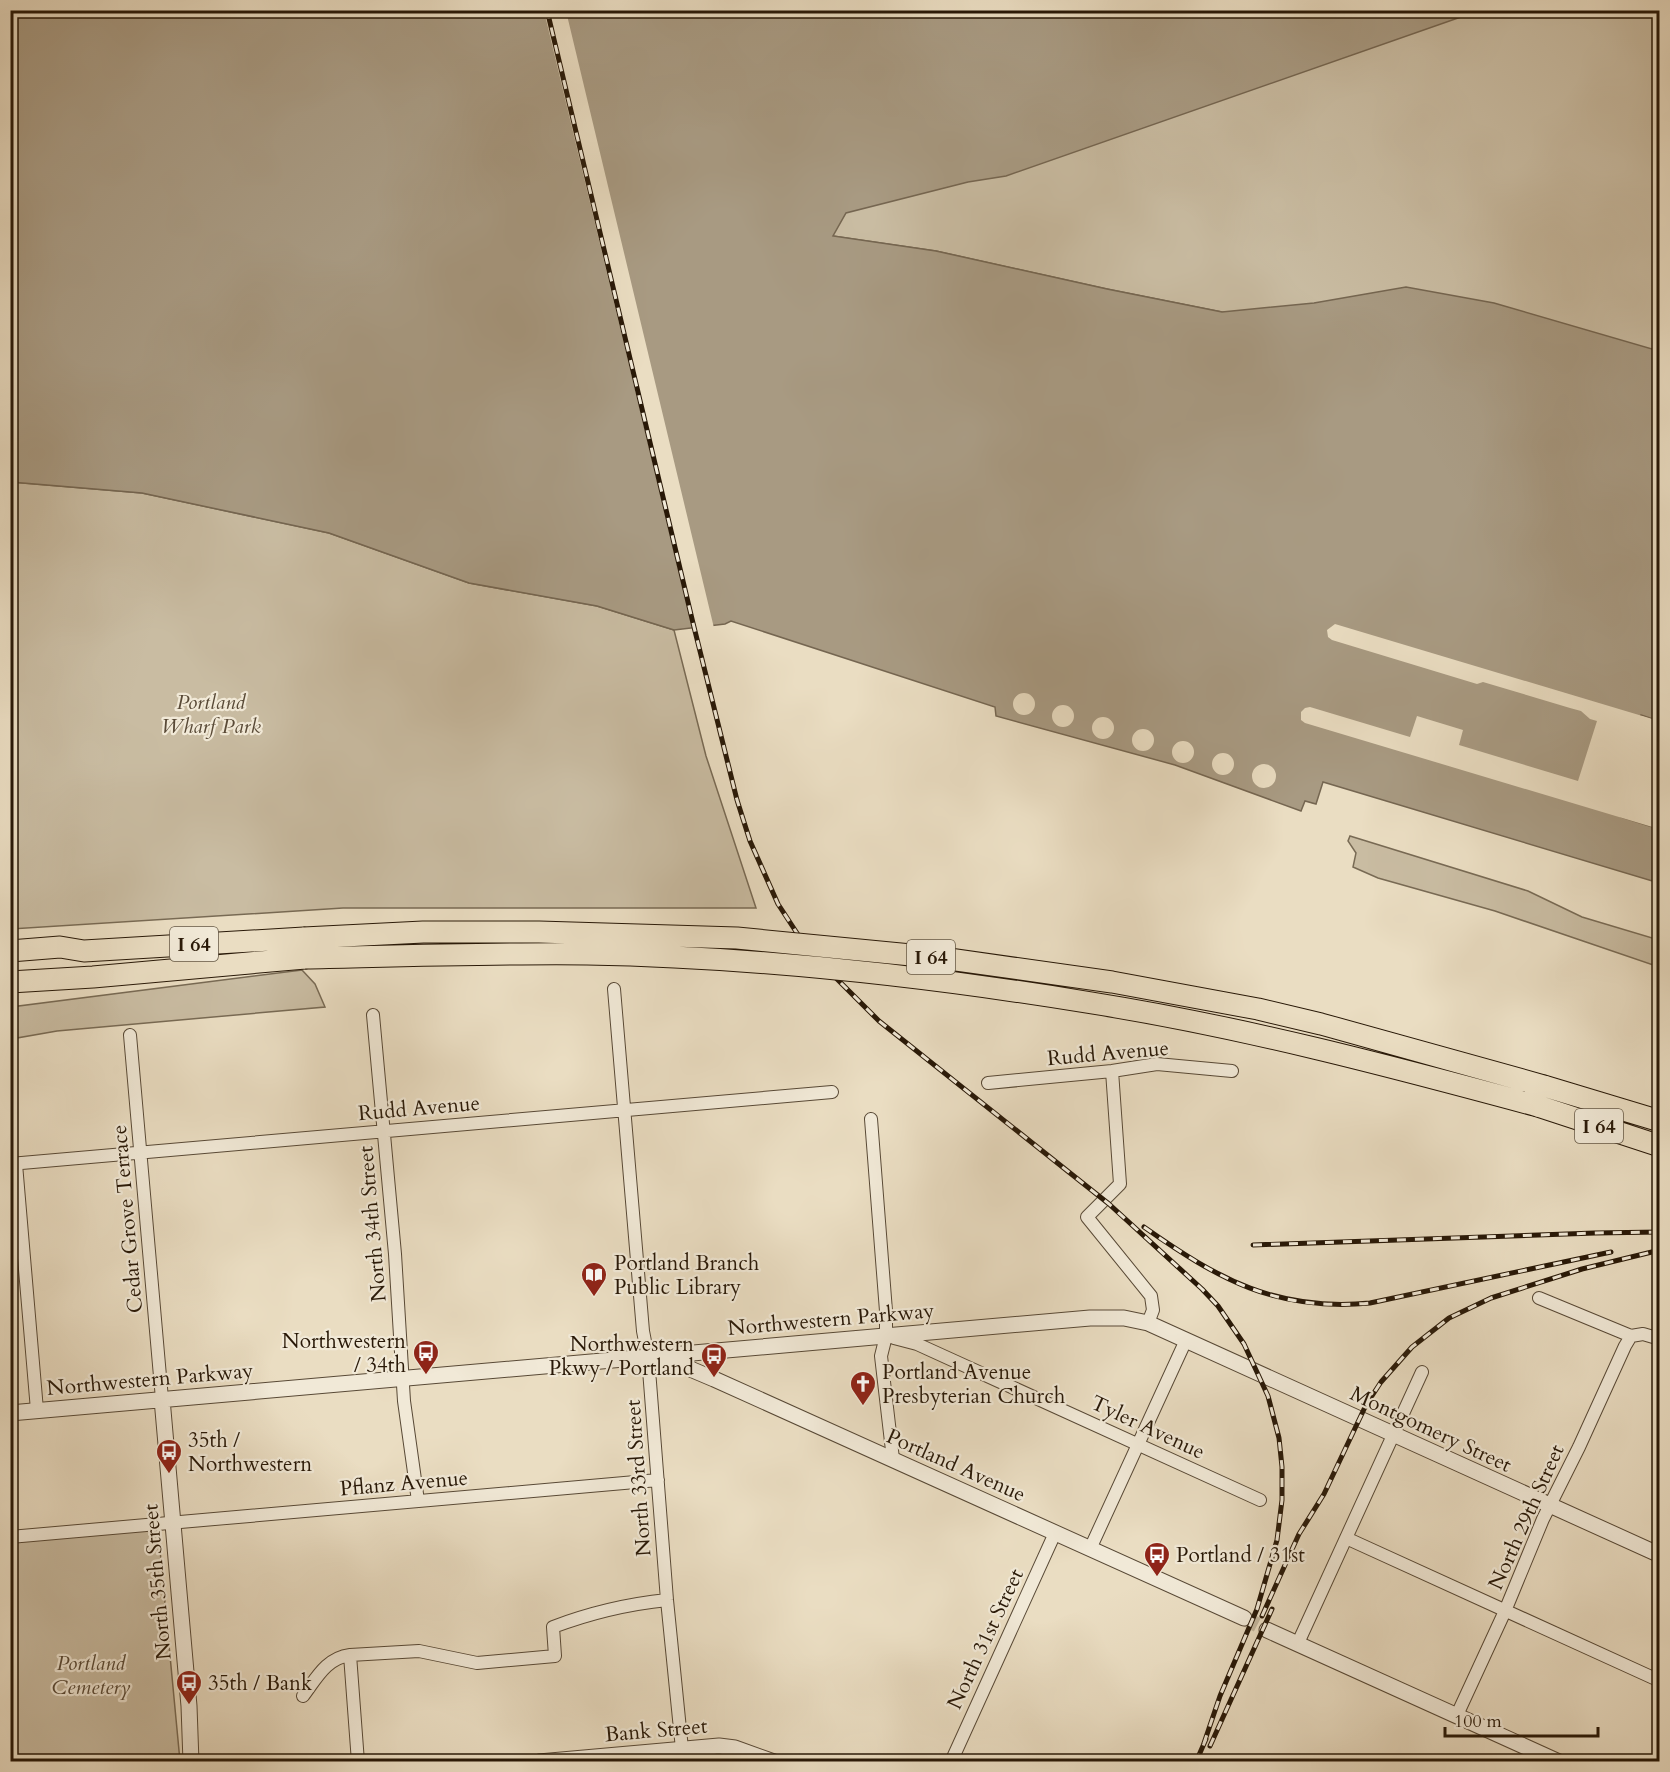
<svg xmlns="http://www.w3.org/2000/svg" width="1670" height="1772" viewBox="0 0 1670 1772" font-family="Cardo,serif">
<rect width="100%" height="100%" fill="#eaddc2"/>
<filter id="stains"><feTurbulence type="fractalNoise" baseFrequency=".00333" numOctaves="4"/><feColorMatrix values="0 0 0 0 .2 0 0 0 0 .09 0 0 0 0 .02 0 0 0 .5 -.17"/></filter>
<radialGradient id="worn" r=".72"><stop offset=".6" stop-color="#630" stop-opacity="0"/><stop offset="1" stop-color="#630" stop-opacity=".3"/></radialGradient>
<path fill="#c9bca2" stroke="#786a54" stroke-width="1.5" d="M 1395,11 L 1659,11 L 1659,385 L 1222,312 L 1107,289 L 936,251 L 833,236 L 799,209 Z
M 11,482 L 142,493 L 329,533 L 469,583 L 597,606 L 674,630 L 706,756 L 756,908 L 343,908 L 11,929 Z
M 1350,836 L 1528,891 L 1582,917 L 1659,940 L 1659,967 L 1495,911 L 1378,878 L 1353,867 L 1356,853 L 1348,841 Z
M 302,970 L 315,984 L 325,1007 L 57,1031 L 11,1039 L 11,1007 Z
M 158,1529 L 180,1761 L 11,1762 L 11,1542 Z"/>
<path fill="#a89a82" stroke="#756651" stroke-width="1.5" d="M 10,11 L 1478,11 L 1006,176 L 968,182 L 846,213 L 833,236 L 936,251 L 1107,289 L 1222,312 L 1314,303 L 1406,287 L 1494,303 L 1659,351 L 1659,721 L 1641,715 L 1617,792 L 1621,817 L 1659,829 L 1659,883 L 1323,782 L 1316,804 L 1305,801 L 1301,811 L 1175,765 L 996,716 L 995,707 L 731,621 L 725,624 L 674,630 L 597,606 L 469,583 L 329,533 L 142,493 L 11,482 Z"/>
<path fill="#eaddc2" d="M 544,11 L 566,11 L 714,628 L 693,631 Z
M 1335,624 L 1659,721 L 1659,724 L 1642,719 L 1621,791 L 1630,795 L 1625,815 L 1660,826 L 1659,829 L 1305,723 L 1301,720 L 1301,712 L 1305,708 L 1310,707 L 1410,737 L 1417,716 L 1463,730 L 1459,745 L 1578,781 L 1597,721 L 1590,719 L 1581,711 L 1570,708 L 1483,682 L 1477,684 L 1332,640 L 1328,637 L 1327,630 Z
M1013 704a11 11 0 1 1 22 0a11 11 0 1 1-22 0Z
M1052 716a11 11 0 1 1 22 0a11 11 0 1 1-22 0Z
M1092 728a11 11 0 1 1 22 0a11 11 0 1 1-22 0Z
M1132 740a11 11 0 1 1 22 0a11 11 0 1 1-22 0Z
M1172 752a11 11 0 1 1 22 0a11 11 0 1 1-22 0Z
M1212 764a11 11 0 1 1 22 0a11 11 0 1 1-22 0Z
M1252 776a12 12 0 1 1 24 0a12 12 0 1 1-24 0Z"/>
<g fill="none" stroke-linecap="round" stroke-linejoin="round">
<path stroke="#c3b69d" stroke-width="15" stroke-dasharray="15 8" stroke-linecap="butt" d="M 1244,1618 L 1267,1630"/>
<defs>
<path id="minor" d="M 614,989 L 643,1331 L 648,1357 L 667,1600 L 682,1749
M 373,1015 L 395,1254 L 404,1401 L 418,1501
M 130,1035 L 162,1399
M 1112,1071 L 1120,1184 L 1087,1217 L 1151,1296 L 1153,1310 L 1148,1323
M 988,1083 L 1112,1071 L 1157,1064 L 1232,1071
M 871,1119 L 886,1311 L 886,1336 L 881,1356 L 893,1459
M 10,1164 L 832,1092
M 16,1164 L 37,1410
M 1539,1298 L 1631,1336 L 1643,1334 L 1660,1339
M 894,1338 L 917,1344 L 1260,1500
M 10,1537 L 658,1480
M 1346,1538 L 1660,1681
M 1090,1549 L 1186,1340
M 1298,1643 L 1422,1372
M 303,1696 C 316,1679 326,1658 350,1655
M 1457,1715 L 1505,1611 L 1543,1519 L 1579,1447 L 1625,1346 L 1631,1336
M 358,1762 L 350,1655 L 419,1651 L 477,1663 L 555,1656 L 553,1627 C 590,1613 628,1604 667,1600
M 951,1762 L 1055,1533"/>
<path id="tertiary" d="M 660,1360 L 688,1368 L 714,1379 L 1244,1618
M 162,1399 L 189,1706 L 191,1762
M 10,1413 L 1090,1318 L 1124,1318 L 1148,1323 L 1660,1555
M 1267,1630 L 1559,1762
M 539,1762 L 719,1746 L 735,1748 L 774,1762"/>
<path id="motorway" d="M 10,951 L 60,947 L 84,951 L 304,938
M 10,982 L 93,977 L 305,958
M 1544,1086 L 1660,1121
M 1538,1106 L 1660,1146"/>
</defs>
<use href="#minor" stroke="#584936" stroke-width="14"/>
<use href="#tertiary" stroke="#584936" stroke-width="17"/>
<use href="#motorway" stroke="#281807" stroke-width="23"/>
<use href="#minor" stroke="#f1e9d7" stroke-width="12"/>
<use href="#tertiary" stroke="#f1e9d7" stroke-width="15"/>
<use href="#motorway" stroke="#eaddc2" stroke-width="21"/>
<defs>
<path id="rail" d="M 547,10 L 693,623 L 737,800 L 750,841 L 778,904 L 808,950 L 879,1021 L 1109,1204 L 1202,1289 L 1218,1306 L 1244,1344 L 1268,1396 L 1279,1438 L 1282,1467 L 1282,1500 L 1277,1540 L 1257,1609 L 1220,1696 L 1203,1746
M 1144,1227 C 1218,1279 1276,1312 1370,1303 L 1611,1252
M 1253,1245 L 1595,1233 L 1660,1232
M 1262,1616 L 1299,1534 L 1324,1494 L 1366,1405 L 1381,1382 L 1412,1347 L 1449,1318 L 1491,1298 L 1582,1269 L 1660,1250
M 1210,1746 L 1272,1609
M 1196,1762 L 1206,1739"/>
</defs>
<use href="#rail" stroke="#281807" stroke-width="5"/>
<use href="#rail" stroke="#f1e9d7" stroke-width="3" stroke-dasharray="9" stroke-linecap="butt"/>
<defs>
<path id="motorway-bridge" d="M 304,938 L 423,932 L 539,932 L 737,938 L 942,958 L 1112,982 L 1258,1009 L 1321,1024 L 1544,1086
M 305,958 C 399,956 493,953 587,954 C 754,957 927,976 1092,1003 C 1243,1027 1390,1066 1538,1106"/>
</defs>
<use href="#motorway-bridge" stroke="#281807" stroke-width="23" stroke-linecap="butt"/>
<use href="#motorway-bridge" stroke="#eaddc2" stroke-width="21"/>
</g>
<defs>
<symbol id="library-pin" viewBox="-11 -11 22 30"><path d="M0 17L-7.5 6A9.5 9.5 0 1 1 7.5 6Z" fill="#8f2418" stroke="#f1e9d7"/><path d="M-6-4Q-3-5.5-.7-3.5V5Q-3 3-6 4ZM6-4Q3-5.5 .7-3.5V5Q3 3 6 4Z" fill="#fff"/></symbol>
<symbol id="bus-pin" viewBox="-11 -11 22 30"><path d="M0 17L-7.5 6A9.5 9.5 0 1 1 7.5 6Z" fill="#8f2418" stroke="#f1e9d7"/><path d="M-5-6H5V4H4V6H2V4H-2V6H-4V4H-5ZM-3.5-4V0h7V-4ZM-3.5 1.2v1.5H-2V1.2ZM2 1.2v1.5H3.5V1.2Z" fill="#fff"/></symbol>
<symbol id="church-pin" viewBox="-11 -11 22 30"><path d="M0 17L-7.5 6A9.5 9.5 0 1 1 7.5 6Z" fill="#8f2418" stroke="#f1e9d7"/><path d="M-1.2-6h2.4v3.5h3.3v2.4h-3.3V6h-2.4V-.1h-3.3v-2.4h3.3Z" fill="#fff"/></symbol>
</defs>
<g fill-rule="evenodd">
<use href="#library-pin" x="579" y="1260" width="30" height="40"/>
<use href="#bus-pin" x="411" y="1338" width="30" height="40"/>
<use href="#bus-pin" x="699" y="1341" width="30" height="40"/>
<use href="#church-pin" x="848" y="1369" width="30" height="40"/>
<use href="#bus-pin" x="154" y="1437" width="30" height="40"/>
<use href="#bus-pin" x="1142" y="1540" width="30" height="40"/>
<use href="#bus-pin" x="174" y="1668" width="30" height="40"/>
</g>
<g text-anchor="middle" stroke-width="4.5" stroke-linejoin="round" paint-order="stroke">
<g fill="#f1e9d7" stroke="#645745" stroke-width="1.5">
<rect x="170" y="927" width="48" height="34" rx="4.5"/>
<rect x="907" y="940" width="48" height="34" rx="4.5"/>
<rect x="1575" y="1109" width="48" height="34" rx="4.5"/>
</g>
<g font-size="20" font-weight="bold" fill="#281807">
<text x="194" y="951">I 64</text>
<text x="931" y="964">I 64</text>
<text x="1599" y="1133">I 64</text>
</g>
<g font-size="21" font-style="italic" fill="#584936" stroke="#f1e9d7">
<text x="211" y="709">Portland<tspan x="211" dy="24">Wharf Park</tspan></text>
<text x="91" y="1670">Portland<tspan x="91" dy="24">Cemetery</tspan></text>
</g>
<g font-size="21" fill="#281807" stroke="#f1e9d7">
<text transform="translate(1108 1053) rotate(-5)" y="7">Rudd Avenue</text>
<text transform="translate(419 1108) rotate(-5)" y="7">Rudd Avenue</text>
<text transform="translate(127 1219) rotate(-95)" y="7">Cedar Grove Terrace</text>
<text transform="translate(372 1224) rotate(-95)" y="7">North 34th Street</text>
<text transform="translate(831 1319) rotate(-5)" y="7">Northwestern Parkway</text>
<text transform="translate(150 1379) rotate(-5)" y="7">Northwestern Parkway</text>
<text transform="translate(1148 1427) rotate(25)" y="7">Tyler Avenue</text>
<text transform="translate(1431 1429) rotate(25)" y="7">Montgomery Street</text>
<text transform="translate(956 1465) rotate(24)" y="7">Portland Avenue</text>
<text transform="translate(638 1478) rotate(-94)" y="7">North 33rd Street</text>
<text transform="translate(404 1483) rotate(-5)" y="7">Pflanz Avenue</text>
<text transform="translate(1526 1517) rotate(-66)" y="7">North 29th Street</text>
<text transform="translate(157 1582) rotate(-95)" y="7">North 35th Street</text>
<text transform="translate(985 1639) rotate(-65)" y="7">North 31st Street</text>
<text transform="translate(656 1730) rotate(-5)" y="7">Bank Street</text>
</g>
<g font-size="21" fill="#281807" stroke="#f1e9d7" text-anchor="start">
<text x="614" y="1270">Portland Branch<tspan x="614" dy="24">Public Library</tspan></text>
<text x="406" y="1348" text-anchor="end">Northwestern<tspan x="406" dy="24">/ 34th</tspan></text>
<text x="694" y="1351" text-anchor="end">Northwestern<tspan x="694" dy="24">Pkwy / Portland</tspan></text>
<text x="882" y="1379">Portland Avenue<tspan x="882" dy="24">Presbyterian Church</tspan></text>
<text x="188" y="1447">35th /<tspan x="188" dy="24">Northwestern</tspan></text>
<text x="1176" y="1562">Portland / 31st</text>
<text x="208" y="1690">35th / Bank</text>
</g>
</g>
<rect width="1670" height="1772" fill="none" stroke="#eaddc2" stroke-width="36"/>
<rect x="12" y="12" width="1646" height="1748" fill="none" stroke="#281807" stroke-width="3"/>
<rect x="18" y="18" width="1634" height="1736" fill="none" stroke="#281807" stroke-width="1.5"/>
<path d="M1445 1727v9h153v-9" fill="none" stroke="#281807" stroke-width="3"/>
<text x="1454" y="1727" font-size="18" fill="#281807" stroke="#f1e9d7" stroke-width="4.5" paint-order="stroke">100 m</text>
<rect width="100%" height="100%" filter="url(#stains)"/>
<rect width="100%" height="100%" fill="url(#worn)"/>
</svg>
